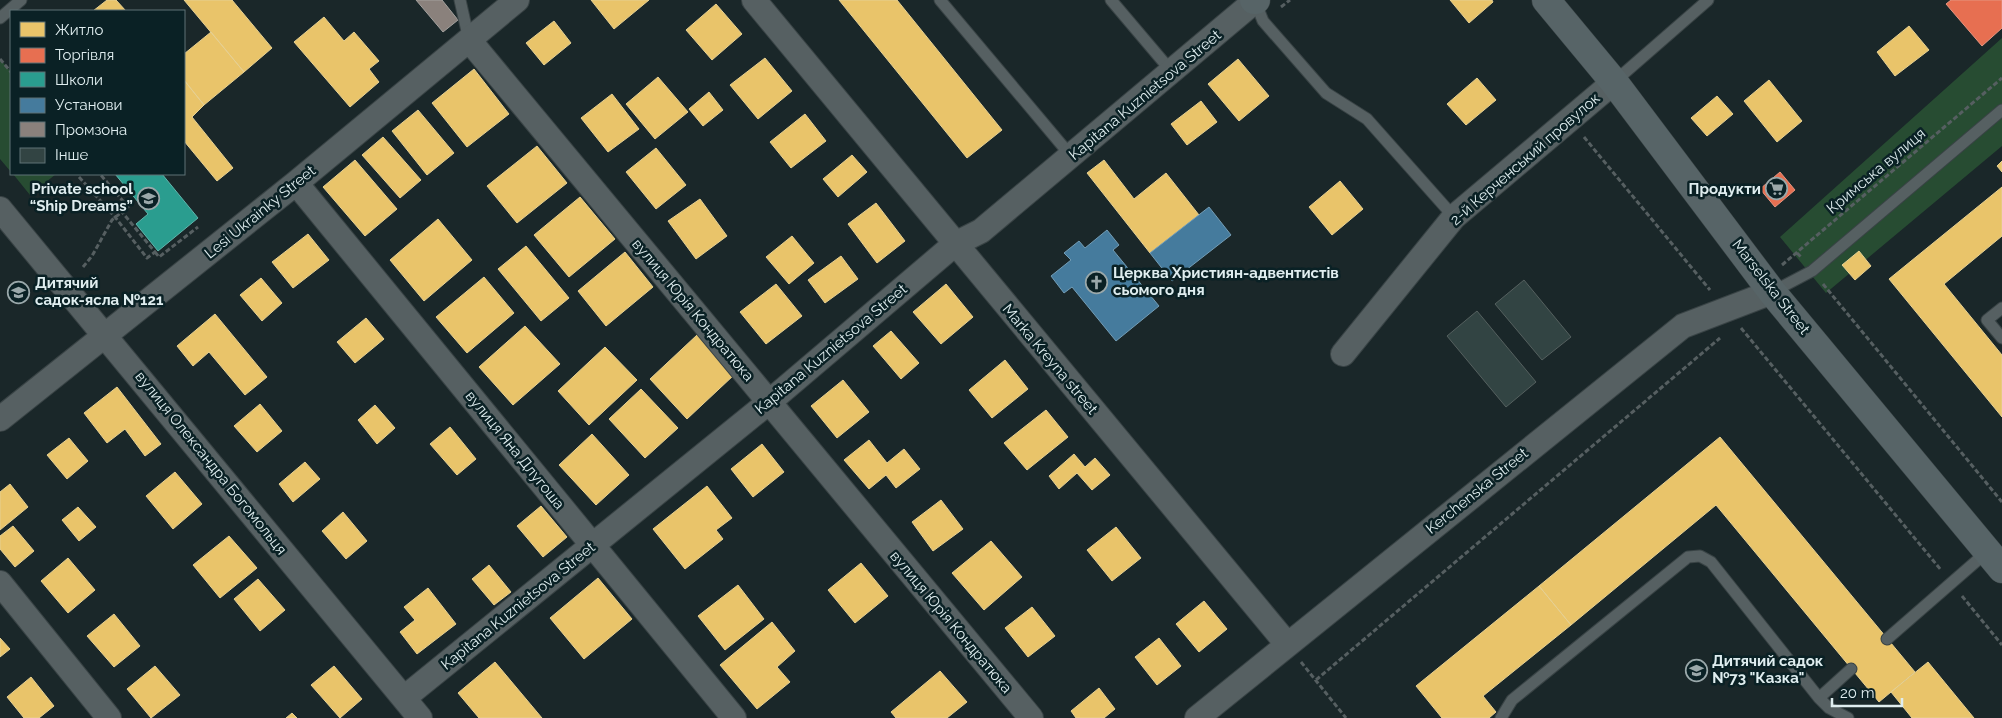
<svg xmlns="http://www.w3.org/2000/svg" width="2002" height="718" viewBox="0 0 2002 718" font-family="Raleway,sans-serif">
<rect width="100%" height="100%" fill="#1a2729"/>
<path fill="#274c32" d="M 2002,38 L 2002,146 L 1826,293 L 1780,237 Z
M 0,59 L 11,72 L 11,172 L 0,159 Z
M 13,174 L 56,174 L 30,195 Z"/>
<path fill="#e9c46a" stroke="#e6d092" d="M 107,0 L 116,0 L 126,11 L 93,11 Z
M 184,0 L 232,0 L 272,48 L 244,72 Z
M 591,0 L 649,0 L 614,29 Z
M 839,0 L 897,0 L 1002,130 L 967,158 Z
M 1450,0 L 1492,0 L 1493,2 L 1469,23 Z
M 716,4 L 742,34 L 712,60 L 686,30 Z
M 324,17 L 344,41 L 354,32 L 379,61 L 369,69 L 379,82 L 350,107 L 294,42 Z
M 554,21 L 571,43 L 544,65 L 526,43 Z
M 1909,26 L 1929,50 L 1895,76 L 1877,52 Z
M 211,32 L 244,72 L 204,105 L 184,80 L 184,54 Z
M 765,58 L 792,91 L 758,119 L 730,85 Z
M 1238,59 L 1269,96 L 1239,121 L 1208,84 Z
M 474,69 L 509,114 L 467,147 L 432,103 Z
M 658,77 L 688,112 L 655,139 L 626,104 Z
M 1477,78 L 1496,100 L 1466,125 L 1447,104 Z
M 184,80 L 204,105 L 192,117 L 233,168 L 217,181 L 184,141 Z
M 1769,80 L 1802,121 L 1777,142 L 1744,101 Z
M 709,92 L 723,110 L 703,126 L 689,109 Z
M 612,94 L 639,129 L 608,152 L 581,118 Z
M 1717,96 L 1733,114 L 1707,136 L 1691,118 Z
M 1201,101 L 1217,122 L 1187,145 L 1171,124 Z
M 418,110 L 454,153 L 427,175 L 392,131 Z
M 805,114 L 826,141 L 791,168 L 770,142 Z
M 383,137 L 421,180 L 400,198 L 362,155 Z
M 537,146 L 567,183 L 517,223 L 487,186 Z
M 656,148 L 686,185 L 656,209 L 626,172 Z
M 852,155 L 867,172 L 838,197 L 823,179 Z
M 355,160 L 397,209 L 365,236 L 323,187 Z
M 1104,160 L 1134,199 L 1166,173 L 1199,215 L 1150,253 L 1087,173 Z
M 2002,161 L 2002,172 L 1997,166 Z
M 1340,181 L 1363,209 L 1332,235 L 1309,207 Z
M 2002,187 L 2002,236 L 1944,284 L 2002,355 L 2002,417 L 1889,279 Z
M 580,197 L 615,239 L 569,277 L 534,235 Z
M 700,199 L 727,236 L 696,259 L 668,221 Z
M 876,203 L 905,241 L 877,263 L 848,224 Z
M 438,219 L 472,260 L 424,301 L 390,260 Z
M 308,234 L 329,260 L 293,288 L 272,262 Z
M 792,236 L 814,263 L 789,284 L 766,257 Z
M 526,246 L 569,298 L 541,321 L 498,269 Z
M 1859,251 L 1871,266 L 1855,280 L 1842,265 Z
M 625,252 L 653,287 L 606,326 L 578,291 Z
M 841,256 L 858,279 L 825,303 L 808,280 Z
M 484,277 L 514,313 L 467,353 L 436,317 Z
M 261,278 L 282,303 L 262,321 L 240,295 Z
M 776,284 L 802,316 L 766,344 L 740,312 Z
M 946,284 L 973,317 L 941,344 L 913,312 Z
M 215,314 L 267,377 L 245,395 L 209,352 L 193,366 L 177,346 Z
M 366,318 L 384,339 L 355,363 L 337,342 Z
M 525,326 L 560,364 L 513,405 L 479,367 Z
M 891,331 L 919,363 L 901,379 L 873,346 Z
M 697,335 L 734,375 L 687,419 L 650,379 Z
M 605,347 L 637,380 L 589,425 L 558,391 Z
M 1005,360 L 1028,389 L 992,418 L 969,390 Z
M 843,380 L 869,412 L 837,438 L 811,406 Z
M 117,387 L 161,444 L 145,456 L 125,429 L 107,443 L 84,413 Z
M 641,389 L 678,428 L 645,458 L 609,419 Z
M 260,404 L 282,431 L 257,452 L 234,426 Z
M 375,405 L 395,428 L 377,444 L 358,420 Z
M 1046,410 L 1068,437 L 1027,470 L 1004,443 Z
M 450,427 L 476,459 L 457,475 L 430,444 Z
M 592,434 L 629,475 L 596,505 L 559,465 Z
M 1720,437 L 1915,672 L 1879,702 L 1716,505 L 1571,625 L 1539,586 Z
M 69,438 L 88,461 L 67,479 L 47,455 Z
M 869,440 L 887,463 L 904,449 L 920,469 L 896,488 L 886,475 L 869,489 L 844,460 Z
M 762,444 L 784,472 L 753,497 L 731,469 Z
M 1074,454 L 1085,467 L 1095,458 L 1110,475 L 1092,490 L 1077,473 L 1059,489 L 1049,476 Z
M 305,462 L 320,479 L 293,502 L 279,484 Z
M 175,472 L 202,504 L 173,529 L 146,496 Z
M 10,484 L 28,507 L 0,530 L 0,492 Z
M 707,486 L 732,518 L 716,530 L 723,539 L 685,569 L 653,529 Z
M 941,500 L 963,529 L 933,551 L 912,522 Z
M 541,506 L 567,537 L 543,557 L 517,526 Z
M 78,507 L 96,527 L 79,541 L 62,520 Z
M 343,512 L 367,541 L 346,559 L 322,531 Z
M 13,526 L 34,551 L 15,567 L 0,549 L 0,536 Z
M 1116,527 L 1141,558 L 1112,581 L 1087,550 Z
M 229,536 L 257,568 L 220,598 L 193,565 Z
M 991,541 L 1022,577 L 984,610 L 952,573 Z
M 68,558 L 95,590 L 68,613 L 41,581 Z
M 861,563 L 888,596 L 855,623 L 828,590 Z
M 489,565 L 511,592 L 494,605 L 472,579 Z
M 598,578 L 632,619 L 584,659 L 550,618 Z
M 258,579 L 285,610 L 260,631 L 234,599 Z
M 738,585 L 764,619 L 725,650 L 698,616 Z
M 1539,586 L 1571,625 L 1483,696 L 1496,712 L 1489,718 L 1442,718 L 1416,686 Z
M 428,588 L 456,624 L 417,654 L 400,632 L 415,620 L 404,607 Z
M 1204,601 L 1227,629 L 1199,652 L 1176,624 Z
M 1032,607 L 1055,636 L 1028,657 L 1005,628 Z
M 114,614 L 140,646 L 114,667 L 87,636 Z
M 772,622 L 795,651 L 777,667 L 790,682 L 757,709 L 720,665 Z
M 0,638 L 10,649 L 0,657 Z
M 1159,638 L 1181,666 L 1157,685 L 1135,657 Z
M 495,662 L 542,718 L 479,718 L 458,693 Z
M 1928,662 L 1974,718 L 1912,718 L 1891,692 Z
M 155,666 L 180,695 L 151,718 L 127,689 Z
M 334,666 L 362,699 L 340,718 L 311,685 Z
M 940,671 L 967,702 L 947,718 L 896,718 L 891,712 Z
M 31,677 L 54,706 L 39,718 L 24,718 L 7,697 Z
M 1099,688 L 1115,709 L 1104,718 L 1076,718 L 1071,711 Z
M 292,713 L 297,718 L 286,718 Z"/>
<path fill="#e76f51" stroke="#e59580" d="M 1951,0 L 2002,0 L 2002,28 L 1982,46 L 1946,4 Z
M 1780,172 L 1795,190 L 1775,207 L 1760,189 Z"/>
<path fill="#2a9d8f" stroke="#60b5ac" d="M 115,174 L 162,174 L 198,218 L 158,251 L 136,224 L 148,214 Z"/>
<path fill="#457b9d" stroke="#739db6" d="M 1209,207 L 1231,235 L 1172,281 L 1150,253 Z
M 1107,230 L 1119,245 L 1113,250 L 1159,306 L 1116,341 L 1072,287 L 1064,293 L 1051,276 L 1071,260 L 1064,253 L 1079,241 L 1085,248 Z"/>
<path fill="#8a817c" stroke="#a4a19e" d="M 416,0 L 442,0 L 458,20 L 443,32 Z"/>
<path fill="#324443" stroke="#55605f" d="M 1524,280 L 1571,337 L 1542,360 L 1495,304 Z
M 1477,311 L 1536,382 L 1506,407 L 1447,336 Z"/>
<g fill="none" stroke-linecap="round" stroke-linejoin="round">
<defs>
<path id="lane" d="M 460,0 L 469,40
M 940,0 L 1071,156
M 1111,0 L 1172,72
M 1255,1 L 1263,21 L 1326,93 L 1367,119 L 1454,217
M 0,18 L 21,0
M 1614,82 L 1708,0
M 1772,292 L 1812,271 L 2002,110
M 2002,308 L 1987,320 L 2002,338
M 1887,639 L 1988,551
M 1819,698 L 1851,669
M 1501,718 L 1512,700 L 1688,557 L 1700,556 L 1711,562 L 1819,698 L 1829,708 L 1848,718"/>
<path id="street" d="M 754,0 L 1287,644
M 469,40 L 1031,718
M 296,183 L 734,718
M 0,209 L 420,718
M 1343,354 L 1454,217 L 1614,82
M 0,419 L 296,183 L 517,0
M 0,583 L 109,718
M 404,698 L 769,402 L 955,244 L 981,231 L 1255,1
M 1197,718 L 1683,326 L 1772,292"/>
<path id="secondary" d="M 1254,0 L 1256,0
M 1546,0 L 1614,82 L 1772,292 L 2002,569"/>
</defs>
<use href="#lane" stroke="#394345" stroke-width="13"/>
<use href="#street" stroke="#394345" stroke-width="26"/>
<use href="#secondary" stroke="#394345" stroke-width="29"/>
<path stroke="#565f61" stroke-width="3" stroke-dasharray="5 2.5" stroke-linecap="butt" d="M 1281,7 L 1290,0
M 0,59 L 11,72
M 1584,137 L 1710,290
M 79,177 L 115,217 L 147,258 L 155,252 L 122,212
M 155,252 L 159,257 L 198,227
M 1797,253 L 1802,258
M 1782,265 L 2002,78
M 83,267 L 92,256 L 112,220 L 128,207 L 100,174
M 1823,284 L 2002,502
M 1741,328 L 1941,570
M 1962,596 L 2002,645
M 1301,662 L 1346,718
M 1316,680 L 1720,338"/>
<use href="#lane" stroke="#566062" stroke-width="11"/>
<use href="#street" stroke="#566062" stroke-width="24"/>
<use href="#secondary" stroke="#576467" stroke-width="28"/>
</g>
<defs>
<symbol id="supermarket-ring" viewBox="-11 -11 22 22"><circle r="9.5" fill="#0a2125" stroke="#9aa8aa" stroke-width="1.5"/><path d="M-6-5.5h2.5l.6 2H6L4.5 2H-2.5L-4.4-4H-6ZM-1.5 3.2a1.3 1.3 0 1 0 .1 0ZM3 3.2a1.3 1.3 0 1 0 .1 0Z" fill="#9aa8aa"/></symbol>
<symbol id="school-ring" viewBox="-11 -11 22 22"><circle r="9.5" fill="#0a2125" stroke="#9aa8aa" stroke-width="1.5"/><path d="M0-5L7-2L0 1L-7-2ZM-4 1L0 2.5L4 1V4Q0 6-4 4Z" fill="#9aa8aa"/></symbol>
<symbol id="church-ring" viewBox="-11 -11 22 22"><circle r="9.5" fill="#0a2125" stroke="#9aa8aa" stroke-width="1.5"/><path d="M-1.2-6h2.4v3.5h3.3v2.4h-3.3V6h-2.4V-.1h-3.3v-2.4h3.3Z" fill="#9aa8aa"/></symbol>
</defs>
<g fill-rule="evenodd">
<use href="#supermarket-ring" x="1764" y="176" width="25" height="25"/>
<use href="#school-ring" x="136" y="186" width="25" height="25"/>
<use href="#church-ring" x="1084" y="270" width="25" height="25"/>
<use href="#school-ring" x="6" y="280" width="25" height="25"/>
<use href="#school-ring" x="1684" y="658" width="25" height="25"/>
</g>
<g text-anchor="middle" stroke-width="5" stroke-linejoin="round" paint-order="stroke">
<g font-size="15" fill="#dfedef" stroke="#0a2125">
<text transform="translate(1145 95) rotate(-40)" y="5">Kapitana Kuznietsova Street</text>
<text transform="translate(1525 159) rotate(-41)" y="5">2-й Керченський провулок</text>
<text transform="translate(1876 171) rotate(-40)" y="5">Кримська вулиця</text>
<text transform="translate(260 212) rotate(-39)" y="5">Lesi Ukrainky Street</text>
<text transform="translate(1771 287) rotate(52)" y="5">Marselska Street</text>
<text transform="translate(693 310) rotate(50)" y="5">вулиця Юрія Кондратюка</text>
<text transform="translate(831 349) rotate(-40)" y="5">Kapitana Kuznietsova Street</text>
<text transform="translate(1050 359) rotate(50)" y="5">Marka Kreyna street</text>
<text transform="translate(515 450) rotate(51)" y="5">вулиця Яна Длугоша</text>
<text transform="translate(211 463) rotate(51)" y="5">вулиця Олександра Богомольця</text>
<text transform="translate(1477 491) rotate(-39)" y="5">Kerchenska Street</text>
<text transform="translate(518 606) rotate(-39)" y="5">Kapitana Kuznietsova Street</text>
<text transform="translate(951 622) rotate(50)" y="5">вулиця Юрія Кондратюка</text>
</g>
<g font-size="15" font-weight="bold" fill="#dfedef" stroke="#0a2125" text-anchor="start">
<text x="133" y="194" text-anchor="end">Private school<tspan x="133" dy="17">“Ship Dreams”</tspan></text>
<text x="1761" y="194" text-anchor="end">Продукти</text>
<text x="1113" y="278">Церква Християн-адвентистів<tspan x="1113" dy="17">сьомого дня</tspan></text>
<text x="35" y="288">Дитячий<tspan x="35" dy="17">садок-ясла №121</tspan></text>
<text x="1712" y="666">Дитячий садок<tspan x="1712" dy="17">№73 "Казка"</tspan></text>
</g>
</g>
<rect x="10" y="10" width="175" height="165" fill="#0a2125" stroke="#5f7376"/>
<rect x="20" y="22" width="25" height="15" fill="#e9c46a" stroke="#5f7376"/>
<text x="55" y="35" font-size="15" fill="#dfedef">Житло</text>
<rect x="20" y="48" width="25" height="15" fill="#e76f51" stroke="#5f7376"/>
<text x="55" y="60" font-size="15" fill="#dfedef">Торгівля</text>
<rect x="20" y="72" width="25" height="15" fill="#2a9d8f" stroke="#5f7376"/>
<text x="55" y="85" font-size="15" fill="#dfedef">Школи</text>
<rect x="20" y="98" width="25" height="15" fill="#457b9d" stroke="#5f7376"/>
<text x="55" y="110" font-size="15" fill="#dfedef">Установи</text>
<rect x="20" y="122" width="25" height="15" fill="#8a817c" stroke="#5f7376"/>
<text x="55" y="135" font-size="15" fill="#dfedef">Промзона</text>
<rect x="20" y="148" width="25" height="15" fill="#324443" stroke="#5f7376"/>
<text x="55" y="160" font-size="15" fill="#dfedef">Інше</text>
<path d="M1832 698v8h70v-8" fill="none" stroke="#dfedef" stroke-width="2.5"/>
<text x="1840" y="698" font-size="15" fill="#dfedef" stroke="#0a2125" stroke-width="4" paint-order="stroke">20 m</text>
</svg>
